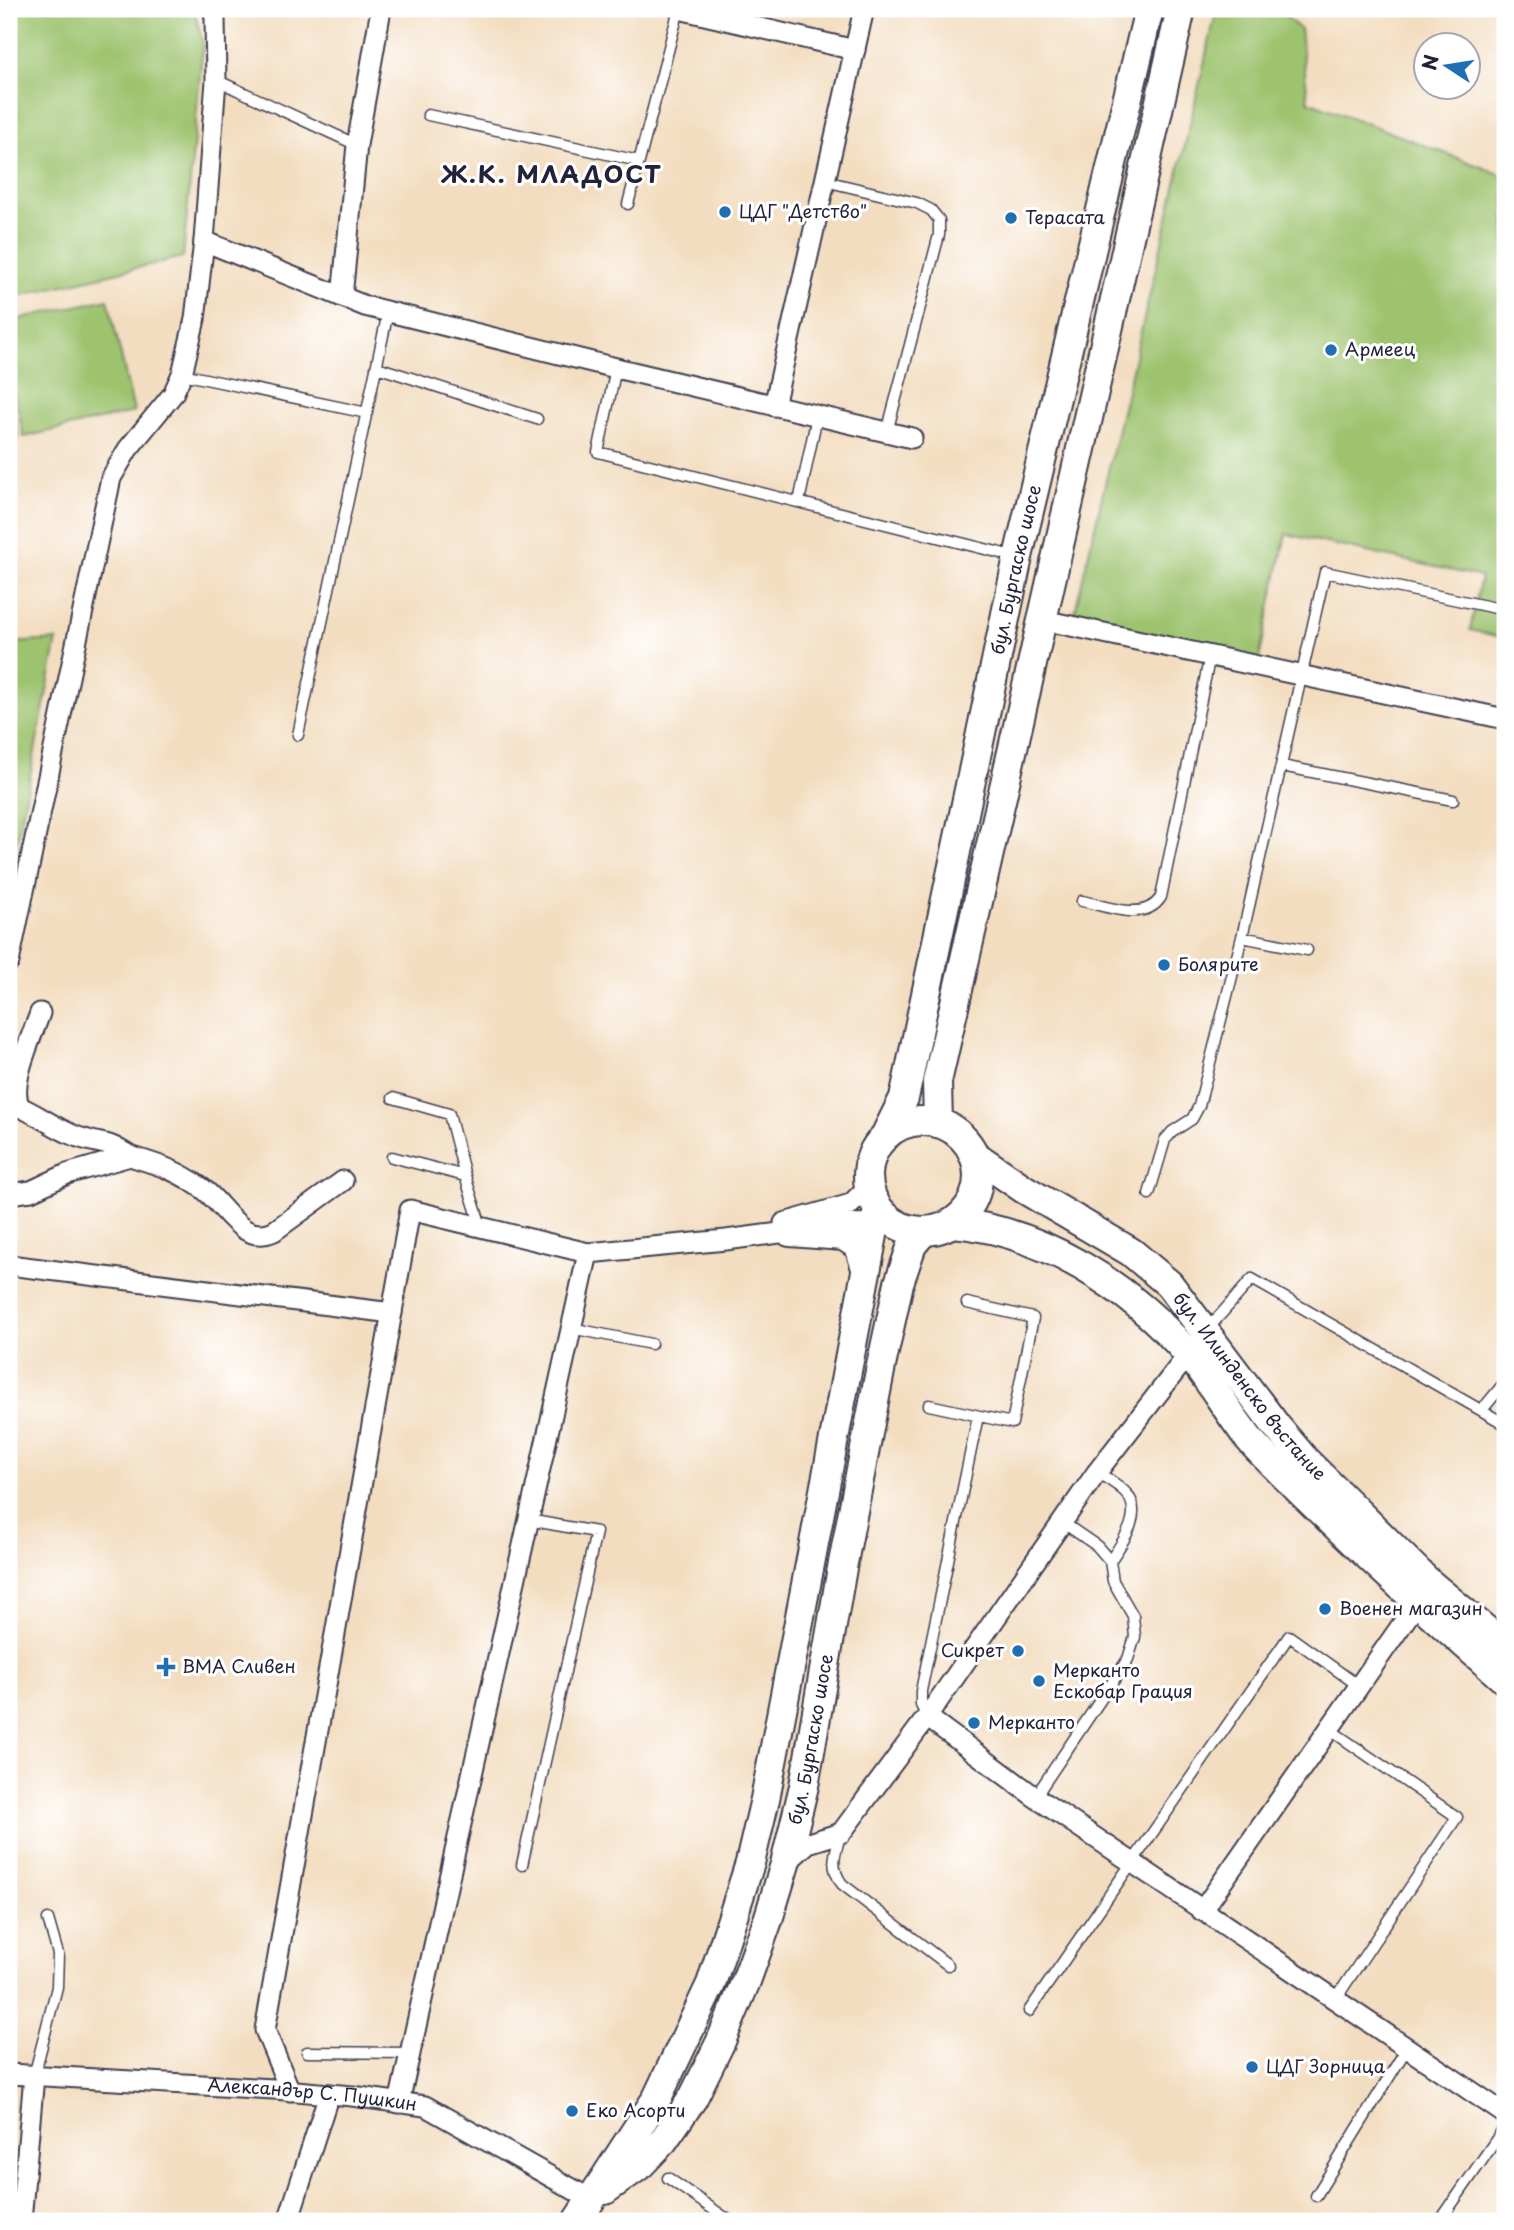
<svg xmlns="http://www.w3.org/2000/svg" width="1514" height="2230" viewBox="0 0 1514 2230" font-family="'Playpen Sans',sans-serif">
<rect width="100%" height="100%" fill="#fff"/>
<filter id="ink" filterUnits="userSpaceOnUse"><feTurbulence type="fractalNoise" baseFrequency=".0143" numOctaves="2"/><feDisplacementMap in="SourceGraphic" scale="14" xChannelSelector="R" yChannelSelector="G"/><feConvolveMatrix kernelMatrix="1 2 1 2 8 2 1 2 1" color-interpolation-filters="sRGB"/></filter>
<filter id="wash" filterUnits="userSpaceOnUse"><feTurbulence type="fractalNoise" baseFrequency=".00686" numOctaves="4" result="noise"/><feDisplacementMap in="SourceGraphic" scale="28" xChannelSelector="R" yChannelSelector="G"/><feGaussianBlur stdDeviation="1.57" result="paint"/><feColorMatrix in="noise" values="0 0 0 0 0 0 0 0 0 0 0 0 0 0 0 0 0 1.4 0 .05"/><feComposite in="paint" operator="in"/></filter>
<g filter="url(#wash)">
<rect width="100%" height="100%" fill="#f3ddc0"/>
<path fill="#9dc36e" stroke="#607254" stroke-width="2" d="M 9,9 L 194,9 L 203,43 L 183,257 L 9,298 Z
M 1217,9 L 1277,9 L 1300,29 L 1308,101 L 1505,176 L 1505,638 L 1470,630 L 1481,577 L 1286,534 L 1259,659 L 1073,620 Z
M 108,299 L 134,412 L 24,437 L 9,369 L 9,321 Z
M 9,392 L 19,438 L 9,440 Z
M 57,640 L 9,882 L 9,643 Z"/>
</g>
<g filter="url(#ink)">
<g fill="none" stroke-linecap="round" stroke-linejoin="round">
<defs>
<path id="service" d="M 1503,9 L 1505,13
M 216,80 L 357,145
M 428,115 L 639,161
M 825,181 L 917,203 L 931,210 L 939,220 L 939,235 L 887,432
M 628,204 L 679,9
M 377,367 L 537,419
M 616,368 L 598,452 L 1017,557
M 182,374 L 367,413
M 799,502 L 817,416
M 298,735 L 388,312
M 1282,766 L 1453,800
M 1082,901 C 1107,906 1145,923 1161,897 L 1210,655
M 1242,937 L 1307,950
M 393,1098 L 449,1114 L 465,1176 L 481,1226
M 392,1157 L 465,1176
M 1149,1194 L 1165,1140 L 1172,1132 L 1192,1119 L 1199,1106 L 1242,937 L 1325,572 L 1505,610
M 571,1328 L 651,1344
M 1207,1330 L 1252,1279 L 1505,1424
M 929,1405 L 1012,1423 L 1033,1318 L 967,1303
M 1482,1410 L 1505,1382
M 1097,1472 C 1106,1478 1117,1484 1124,1491 C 1146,1511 1123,1542 1110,1561
M 927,1717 L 921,1705 L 921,1691 L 978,1416
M 1329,1729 L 1457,1817 L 1335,2000
M 1035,1797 L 1128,1659 L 1135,1637 L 1133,1616 L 1113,1581 L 1110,1561 L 1097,1546 L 1062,1522
M 841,1833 C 835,1854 829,1865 842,1884 L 948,1965
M 522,1865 L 596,1532 L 528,1520
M 1029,2011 L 1289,1636 L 1359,1686
M 307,2052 L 410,2053
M 34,2076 L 57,1987 L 58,1954 L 48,1919
M 668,2178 L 730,2221
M 1316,2196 L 1407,2048
M 1440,2221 L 1505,2127"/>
<g id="minor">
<path d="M 679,9 L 855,50"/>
<path d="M 204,241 L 365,306 L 616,368 L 912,438"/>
<path d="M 342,297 L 357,145 L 381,9"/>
<path d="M 774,406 L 864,9"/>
<path d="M 1043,620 L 1505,719"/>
<path d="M 9,962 L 111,478 L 128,449 L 173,394 L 182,374 L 195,319 L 204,241 L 216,80 L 215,18 L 213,9"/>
<path d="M 40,1013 C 32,1037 8,1085 20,1107 C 38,1115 54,1127 73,1135 C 84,1140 97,1142 109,1145 C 118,1148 125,1154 133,1157 C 162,1166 176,1170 202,1188 C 225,1204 241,1246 274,1231 L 343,1181"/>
<path d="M 9,1194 L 31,1191 L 67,1174 L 130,1156"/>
<path d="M 784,1223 L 851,1204 L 869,1186"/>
<path d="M 9,1265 L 392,1313"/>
<path d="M 927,1717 L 1035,1797 L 1505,2114"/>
<path d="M 786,1863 L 808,1843 L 841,1833 L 927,1717 L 1097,1472 L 1195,1346"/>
<path d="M 1202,1911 L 1417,1603"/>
<path id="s1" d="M 9,2074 L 274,2089 L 352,2096 L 425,2106 L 592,2200"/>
<path d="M 290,2091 L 265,2030 L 410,1210 L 588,1253 L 726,1240 L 847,1224 L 894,1223"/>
<path d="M 399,2103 L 588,1253"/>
<path d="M 21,2221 L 34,2076"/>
<path d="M 288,2221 L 329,2094"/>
</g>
<g id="secondary">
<circle cx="923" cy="1176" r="55"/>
<path d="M 938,1123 L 937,1082 L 1181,9"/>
<path id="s2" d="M 887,1132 L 904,1098 L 909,1075 L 1018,557 L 1149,9"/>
<path id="s3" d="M 973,1154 L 1024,1189 L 1131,1252 L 1169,1284 L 1277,1427 L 1305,1460 L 1428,1582 L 1505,1646"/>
<path d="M 953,1223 C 1041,1230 1132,1288 1188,1354 C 1211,1381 1228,1413 1250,1440 C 1259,1451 1270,1461 1280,1471 C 1352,1543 1428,1612 1505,1680"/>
<path d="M 790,1232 L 844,1236 L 859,1246 L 865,1265"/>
<path id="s4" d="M 605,2190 L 640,2165 L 663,2141 L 693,2098 L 721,2041 L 746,1981 L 768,1920 L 785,1864 L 804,1786 L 842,1568 L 881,1366 L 899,1283 L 912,1245 L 924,1231"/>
<path d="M 577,2221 L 657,2098 L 711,1984 L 750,1863 L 765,1799 L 878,1209"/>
</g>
</defs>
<use href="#service" stroke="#413e4f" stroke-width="13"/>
<use href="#minor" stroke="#413e4f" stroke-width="23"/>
<use href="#secondary" stroke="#413e4f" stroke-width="32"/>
<use href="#service" stroke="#fff" stroke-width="10"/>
<use href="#minor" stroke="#fff" stroke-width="19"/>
<use href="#secondary" stroke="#fff" stroke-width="28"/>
</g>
</g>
<g fill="#1f6fb2" stroke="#fff" stroke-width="2.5">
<circle cx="725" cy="212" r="7"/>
<circle cx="1011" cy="218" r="7"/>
<circle cx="1331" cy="350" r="7"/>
<circle cx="1164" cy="965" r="7"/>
<circle cx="1325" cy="1609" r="7"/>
<circle cx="1018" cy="1651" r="7"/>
<path d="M162.5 1656.5h7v7h7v7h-7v7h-7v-7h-7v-7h7z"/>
<circle cx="1039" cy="1681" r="7"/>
<circle cx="974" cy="1723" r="7"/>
<circle cx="1252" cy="2067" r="7"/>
<circle cx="572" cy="2111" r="7"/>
</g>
<g text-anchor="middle" stroke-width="6" stroke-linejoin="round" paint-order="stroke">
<g font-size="18" fill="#22223b" stroke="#fff" text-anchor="start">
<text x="739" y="218">ЦДГ "Детство"</text>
<text x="1025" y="224">Терасата</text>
<text x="1345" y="356">Армеец</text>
<text x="1178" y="971">Болярите</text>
<text x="1339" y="1615">Военен магазин</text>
<text x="1004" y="1657" text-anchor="end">Сикрет</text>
<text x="182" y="1673">ВМА Сливен</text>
<text x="1053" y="1677">Мерканто<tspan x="1053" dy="21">Ескобар Грация</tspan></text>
<text x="988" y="1729">Мерканто</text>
<text x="1266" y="2073">ЦДГ Зорница</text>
<text x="586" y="2117">Еко Асорти</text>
</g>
<g font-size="18" fill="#22223b" stroke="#fff">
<text dy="6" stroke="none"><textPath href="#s2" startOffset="578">бул. Бургаско шосе</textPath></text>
<text dy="6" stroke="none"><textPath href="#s3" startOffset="366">бул. Илинденско въстание</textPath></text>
<text dy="6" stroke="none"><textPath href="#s4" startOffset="508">бул. Бургаско шосе</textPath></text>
<text dy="6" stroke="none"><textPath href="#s1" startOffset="304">Александър С. Пушкин</textPath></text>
</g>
<g font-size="24" font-weight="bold" letter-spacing="2" fill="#22223b" stroke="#fff">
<text x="552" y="183">Ж.К. МЛАДОСТ</text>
</g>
</g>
<rect width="1514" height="2230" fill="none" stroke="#fff" stroke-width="35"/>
<g transform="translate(1447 66) rotate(282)"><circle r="33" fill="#ffffff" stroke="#a7a7b1" stroke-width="2"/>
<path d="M0-5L12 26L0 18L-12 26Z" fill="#1f6fb2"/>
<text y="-10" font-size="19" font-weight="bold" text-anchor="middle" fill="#22223b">N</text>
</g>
</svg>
